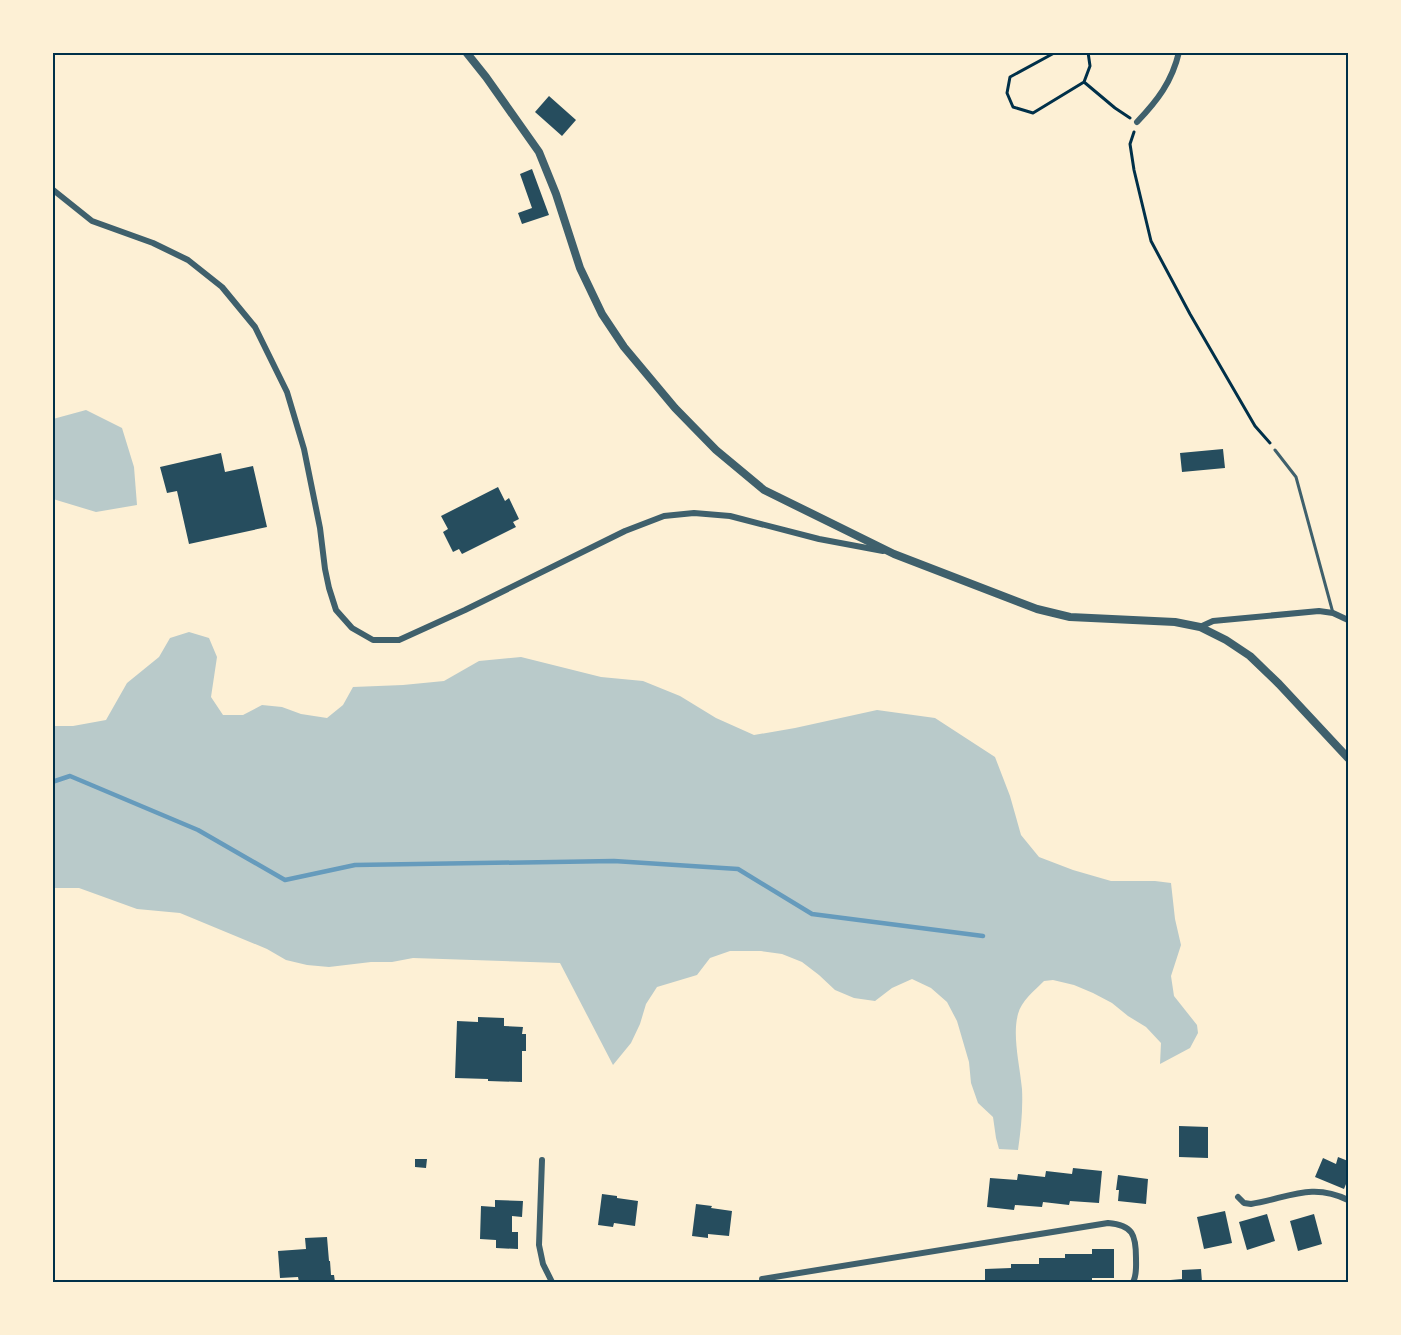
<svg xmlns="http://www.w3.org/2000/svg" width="1401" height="1335" viewBox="0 0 1401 1335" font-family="Ubuntu,sans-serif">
<rect width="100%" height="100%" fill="#fdf0d5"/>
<path fill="#b9caca" d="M 86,410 L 122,428 L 134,467 L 137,505 L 96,512 L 53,499 L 53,419 Z
M 189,632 L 209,638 L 217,657 L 211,697 L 223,715 L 243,715 L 262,705 L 282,707 L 301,714 L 327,718 L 343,705 L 353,687 L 403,685 L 444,681 L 479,661 L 521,657 L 601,677 L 643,681 L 680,696 L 716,718 L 754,735 L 795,728 L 877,710 L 935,718 L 995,757 L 1010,796 L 1021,835 L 1039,857 L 1073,870 L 1111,881 L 1155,881 L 1171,883 L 1175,919 L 1181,945 L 1171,976 L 1174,996 L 1197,1025 L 1198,1033 L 1190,1048 L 1160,1064 L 1161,1043 L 1146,1027 L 1128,1016 L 1112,1003 L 1093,993 L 1074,985 L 1053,980 L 1044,981 C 1035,990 1021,1001 1018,1014 C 1012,1036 1020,1066 1022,1089 C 1023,1109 1021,1129 1018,1150 L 999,1149 L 996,1138 L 993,1117 L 978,1103 L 971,1083 L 969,1062 L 957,1021 L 947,1002 L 931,988 L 912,979 L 892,988 L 875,1001 L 854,998 L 835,990 L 819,975 L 802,962 L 782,954 L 761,951 L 730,951 L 710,958 L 697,975 L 657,987 L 646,1004 L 640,1024 L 631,1043 L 613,1065 L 560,963 L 413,958 L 392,962 L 371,962 L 329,967 L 307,965 L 286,960 L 267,949 L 180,913 L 137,909 L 79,888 L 53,888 L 53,726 L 73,726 L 106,720 L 127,683 L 159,657 L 170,638 Z"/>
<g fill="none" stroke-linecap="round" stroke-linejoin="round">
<path stroke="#669bbc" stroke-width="4.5" d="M 52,782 L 70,776 L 198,830 L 285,880 L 355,865 L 614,861 L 738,869 L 812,914 L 983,936"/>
</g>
<path fill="#264d5e" d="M 549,96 L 576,120 L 562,136 L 535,112 Z
M 532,169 L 549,215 L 522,224 L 518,213 L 532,208 L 520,174 Z
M 1223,449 L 1225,468 L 1182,472 L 1180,453 Z
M 221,453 L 225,472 L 253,466 L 267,527 L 189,544 L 177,491 L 167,493 L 160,467 Z
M 498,487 L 505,501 L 509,498 L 519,519 L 513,522 L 516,527 L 462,554 L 459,549 L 453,552 L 443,532 L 448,529 L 441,516 Z
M 478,1017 L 504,1018 L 504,1026 L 523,1027 L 522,1034 L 526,1034 L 526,1051 L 522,1051 L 522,1082 L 488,1081 L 488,1079 L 455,1078 L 457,1021 L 478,1022 Z
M 1179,1126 L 1208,1127 L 1208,1158 L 1179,1157 Z
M 1338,1157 L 1348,1161 L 1348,1179 L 1344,1189 L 1315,1177 L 1323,1158 L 1336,1164 Z
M 415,1159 L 427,1159 L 426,1168 L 415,1167 Z
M 1073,1168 L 1102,1171 L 1099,1203 L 1070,1201 L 1069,1205 L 1043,1202 L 1042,1207 L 1015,1205 L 1014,1210 L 987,1207 L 990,1178 L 1017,1180 L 1018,1174 L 1045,1177 L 1046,1171 L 1072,1174 Z
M 1118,1175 L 1148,1179 L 1146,1204 L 1118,1201 L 1119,1190 L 1116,1190 Z
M 602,1194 L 617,1196 L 617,1198 L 638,1201 L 635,1226 L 614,1223 L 613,1227 L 598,1225 Z
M 495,1200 L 523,1201 L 522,1217 L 512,1216 L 512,1232 L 518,1232 L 518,1249 L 496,1248 L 496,1240 L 480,1239 L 481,1206 L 495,1207 Z
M 696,1204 L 712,1206 L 711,1208 L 732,1211 L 729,1236 L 708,1234 L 708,1238 L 692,1236 Z
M 1225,1211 L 1232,1243 L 1204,1249 L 1197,1217 Z
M 1267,1214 L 1275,1241 L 1247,1250 L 1239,1222 Z
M 1314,1214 L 1322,1244 L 1298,1251 L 1290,1221 Z
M 327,1237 L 329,1261 L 330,1261 L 331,1275 L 334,1275 L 335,1282 L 299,1282 L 298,1277 L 280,1278 L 278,1251 L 306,1249 L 305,1238 Z
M 1092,1249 L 1114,1249 L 1114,1278 L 1092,1278 L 1092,1282 L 985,1282 L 985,1269 L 1011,1268 L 1011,1264 L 1039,1264 L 1039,1258 L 1065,1258 L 1065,1254 L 1092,1254 Z
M 1201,1269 L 1202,1282 L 1159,1282 L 1159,1281 L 1182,1279 L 1182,1270 Z"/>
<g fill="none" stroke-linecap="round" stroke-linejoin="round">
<path stroke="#003049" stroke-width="3" d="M 1056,52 L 1010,77 L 1007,93 L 1013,107 L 1033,113 L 1084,82 L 1090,66 L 1088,52
M 1084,82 L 1115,108 L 1130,118
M 1134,132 L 1130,144 L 1134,170 L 1151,241 L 1190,314 L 1255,426 L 1270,443"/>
<path stroke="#3f606c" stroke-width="3" d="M 1275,450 L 1296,477 L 1333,613"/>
<path stroke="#3f606c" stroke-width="6" d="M 1137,122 C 1157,101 1172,82 1179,52
M 52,189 L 92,221 L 153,243 L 188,260 L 222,287 L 255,327 L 287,392 L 304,449 L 320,528 L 325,569 L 329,588 L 336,610 L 352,628 L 373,640 L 399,640 L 465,610 L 625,531 L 664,516 L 694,513 L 730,516 L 819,539 L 883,551
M 1200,627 L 1213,621 L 1319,611 L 1333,613 L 1348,620
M 542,1160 L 539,1245 L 543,1264 L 552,1282
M 1238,1197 L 1244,1203 L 1251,1204 C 1288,1198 1312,1182 1348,1200
M 762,1279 L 1108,1223 C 1133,1225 1136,1235 1136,1258 C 1136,1267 1137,1275 1133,1282"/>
<path stroke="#3f606c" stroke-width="8" d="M 466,52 L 486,77 L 539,152 L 556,194 L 580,268 L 602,314 L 624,347 L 675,408 L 716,450 L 764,490 L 894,554 L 1037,609 L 1070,617 L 1175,622 L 1200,627 L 1226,640 L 1250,656 L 1279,684 L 1348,758"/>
</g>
<rect width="1401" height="1335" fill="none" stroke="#fdf0d5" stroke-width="108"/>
<rect x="54" y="54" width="1293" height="1227" fill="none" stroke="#003049" stroke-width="2"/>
</svg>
